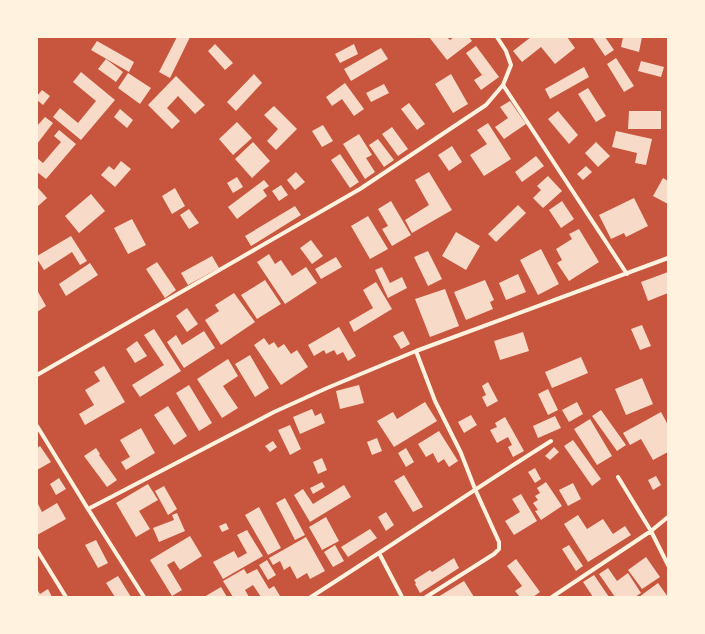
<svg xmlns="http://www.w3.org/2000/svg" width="705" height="634" viewBox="0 0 705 634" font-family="Poppins,sans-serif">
<rect width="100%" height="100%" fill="#c8553d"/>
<path fill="#f7dbc8" d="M 177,37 L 190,37 L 170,78 L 159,72 Z
M 429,37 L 447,37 L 450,40 L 454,37 L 469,37 L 472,41 L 447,60 Z
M 531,37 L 567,37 L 575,48 L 555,64 L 541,47 L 522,62 L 513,51 Z
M 594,37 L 605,37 L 614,50 L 605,56 L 593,38 Z
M 623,37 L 642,37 L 639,52 L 621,47 Z
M 97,41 L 134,62 L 129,72 L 91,50 Z
M 215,44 L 233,63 L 225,70 L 208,51 Z
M 354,44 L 358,54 L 340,63 L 335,54 Z
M 476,46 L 499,77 L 481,90 L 474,80 L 482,75 L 466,53 Z
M 381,48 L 388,59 L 351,81 L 344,69 Z
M 616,58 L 634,86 L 624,92 L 607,64 Z
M 106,59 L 123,72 L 116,82 L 98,69 Z
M 641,61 L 664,67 L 661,77 L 638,71 Z
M 584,67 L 589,77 L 550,99 L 545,89 Z
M 81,72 L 115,100 L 81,140 L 53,117 L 60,108 L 78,123 L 96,101 L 73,82 Z
M 128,73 L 151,88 L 140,104 L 118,88 Z
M 254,74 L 262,83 L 236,111 L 227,102 Z
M 451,74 L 468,104 L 453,113 L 435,84 Z
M 176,76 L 205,105 L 195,114 L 178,96 L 167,108 L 180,121 L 172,129 L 148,105 Z
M 345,83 L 364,109 L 354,116 L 342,99 L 332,106 L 326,97 Z
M 384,84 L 389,93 L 371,102 L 366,93 Z
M 588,88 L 606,116 L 596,122 L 578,94 Z
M 42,90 L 50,96 L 43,105 L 37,100 L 37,96 Z
M 510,101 L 526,124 L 504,139 L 495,127 L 508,118 L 500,107 Z
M 409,103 L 425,124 L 417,130 L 401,109 Z
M 274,106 L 297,129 L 276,150 L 267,141 L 278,129 L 264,115 Z
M 120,109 L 133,120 L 127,128 L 114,117 Z
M 558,111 L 578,135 L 569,144 L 548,119 Z
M 629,111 L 661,111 L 661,129 L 628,129 Z
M 45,117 L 53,123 L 37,144 L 37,126 Z
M 237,122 L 252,138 L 233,155 L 219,139 Z
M 488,123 L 511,159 L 484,176 L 470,155 L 487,144 L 477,130 Z
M 323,125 L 333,141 L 322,147 L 312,131 Z
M 392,127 L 408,149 L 398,156 L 382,134 Z
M 59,130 L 76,144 L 46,179 L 37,172 L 37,158 L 43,163 L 61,142 L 54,136 Z
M 616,131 L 652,139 L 646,165 L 635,163 L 637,153 L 612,147 Z
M 359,134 L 372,155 L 366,158 L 375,172 L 365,179 L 343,144 Z
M 378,139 L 394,160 L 384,167 L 369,145 Z
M 253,142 L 270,161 L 252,178 L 235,159 Z
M 596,142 L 610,156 L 598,167 L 585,153 Z
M 452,146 L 462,162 L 449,171 L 438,155 Z
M 340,154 L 359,182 L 350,188 L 331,160 Z
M 536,156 L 544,166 L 522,182 L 515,172 Z
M 121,161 L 131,169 L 115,187 L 101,175 L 109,166 L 114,170 Z
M 586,166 L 592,172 L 583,180 L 577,174 Z
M 296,172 L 305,182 L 295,190 L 287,180 Z
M 429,172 L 452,210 L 412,233 L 405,220 L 429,205 L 415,180 Z
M 548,176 L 562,191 L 543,208 L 533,198 L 541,190 L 537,186 Z
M 237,177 L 243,187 L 233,193 L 227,183 Z
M 663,178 L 668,181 L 668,204 L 653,196 Z
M 264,180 L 269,186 L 263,190 L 267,196 L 237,219 L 228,207 Z
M 281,185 L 288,195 L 279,201 L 272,191 Z
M 38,188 L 47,198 L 37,207 L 37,189 Z
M 175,188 L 185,206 L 172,214 L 162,196 Z
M 91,194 L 105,211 L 79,233 L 65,216 Z
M 634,198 L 648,226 L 626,237 L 624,233 L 611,239 L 599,215 Z
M 391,201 L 411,235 L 392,246 L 382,229 L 388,226 L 378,209 Z
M 562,201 L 574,219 L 561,228 L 549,210 Z
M 518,205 L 526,213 L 496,242 L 488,234 Z
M 295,206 L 301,215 L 251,246 L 245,236 Z
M 189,209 L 199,223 L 189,229 L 180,215 Z
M 368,216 L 388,249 L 370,259 L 351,226 Z
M 132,219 L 146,245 L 128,254 L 114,228 Z
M 579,229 L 599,262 L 569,281 L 557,263 L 562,260 L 556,249 L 572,239 L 569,234 Z
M 456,232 L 480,246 L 466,270 L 442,256 Z
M 71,236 L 87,261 L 80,265 L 72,252 L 44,270 L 37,259 L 37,256 Z
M 311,240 L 323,256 L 312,264 L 300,248 Z
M 541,249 L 559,284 L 538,295 L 520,260 Z
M 428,251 L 442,279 L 428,286 L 414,257 Z
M 269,254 L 275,264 L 281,260 L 292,276 L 306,267 L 317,283 L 285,304 L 257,262 Z
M 212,256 L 219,268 L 188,285 L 181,273 Z
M 336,257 L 342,267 L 321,279 L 315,269 Z
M 157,262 L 176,290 L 165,298 L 146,269 Z
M 90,263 L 98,275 L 66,296 L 59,284 Z
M 382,267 L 390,283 L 402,277 L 407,288 L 388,298 L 375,270 Z
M 668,272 L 668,293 L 648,301 L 641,282 Z
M 518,274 L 526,292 L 506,300 L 499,283 Z
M 265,280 L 281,304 L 257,319 L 241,295 Z
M 485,280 L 494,300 L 490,302 L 493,309 L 466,320 L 454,292 Z
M 376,282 L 392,309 L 354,332 L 349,322 L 373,308 L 363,290 Z
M 445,289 L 459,326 L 430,337 L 415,299 Z
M 37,290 L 46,306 L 37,312 Z
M 234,293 L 255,322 L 221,345 L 205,320 L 219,311 L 215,305 Z
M 187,308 L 198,324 L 187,332 L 176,316 Z
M 642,325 L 651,346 L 640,350 L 631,329 Z
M 339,327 L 356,356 L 348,361 L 343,352 L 337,355 L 334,350 L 326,354 L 324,350 L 314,356 L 308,345 Z
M 154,329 L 181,371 L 140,397 L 132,385 L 164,365 L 144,335 Z
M 204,331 L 215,348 L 184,368 L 167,342 L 176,335 L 182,345 Z
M 403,331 L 410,344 L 401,349 L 393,336 Z
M 523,332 L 529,351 L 500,360 L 494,341 Z
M 264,338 L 269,345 L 274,342 L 278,348 L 284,344 L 291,354 L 297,350 L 308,367 L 281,385 L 254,345 Z
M 137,341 L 147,356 L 135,363 L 126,349 Z
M 250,355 L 269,388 L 255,397 L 235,364 Z
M 581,357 L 588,373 L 552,388 L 545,372 Z
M 228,359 L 238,376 L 223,386 L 238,408 L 222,418 L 197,379 Z
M 104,366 L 125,402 L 85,425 L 79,414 L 94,405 L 85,390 L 100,381 L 94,372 Z
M 642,378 L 653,404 L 626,415 L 615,389 Z
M 488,382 L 498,401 L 487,407 L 482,397 L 486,395 L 482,386 Z
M 189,385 L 212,423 L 199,431 L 176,393 Z
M 359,385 L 364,403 L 340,409 L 336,391 Z
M 548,389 L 558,410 L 548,415 L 538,394 Z
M 425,402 L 437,421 L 394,447 L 377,421 L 393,412 L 397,419 Z
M 577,402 L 583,414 L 569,422 L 562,410 Z
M 168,406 L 187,436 L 174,445 L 154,415 Z
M 312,409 L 315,416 L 321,413 L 325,423 L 300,434 L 293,417 Z
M 601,410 L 626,445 L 617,451 L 592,416 Z
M 661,412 L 668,425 L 668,452 L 653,460 L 641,439 L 630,445 L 623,433 Z
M 471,415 L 477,425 L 464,433 L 458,422 Z
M 555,416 L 561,428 L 538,438 L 533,426 Z
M 505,417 L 524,451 L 513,457 L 508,447 L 512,445 L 508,437 L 497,443 L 490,430 L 497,427 L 495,423 Z
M 590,419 L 612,456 L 597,465 L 574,429 Z
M 290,425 L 301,449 L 290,455 L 278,430 Z
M 141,428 L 155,453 L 126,470 L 121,462 L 130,457 L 120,440 Z
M 439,431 L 458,461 L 449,467 L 444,459 L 438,463 L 433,453 L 426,457 L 418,444 Z
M 377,438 L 382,451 L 372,455 L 367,442 Z
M 573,440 L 601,479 L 592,486 L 564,446 Z
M 273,441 L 277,447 L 270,452 L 265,446 Z
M 40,446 L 51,462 L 37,470 L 37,448 Z
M 554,447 L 559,452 L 550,460 L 545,456 Z
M 96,448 L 100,454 L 99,455 L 117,480 L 107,487 L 84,456 Z
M 406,448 L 414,462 L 406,467 L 398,453 Z
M 322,458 L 327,470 L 318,474 L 313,462 Z
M 535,468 L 541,479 L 535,483 L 528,472 Z
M 404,475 L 423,507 L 413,512 L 394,481 Z
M 656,476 L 661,485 L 653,490 L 648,480 Z
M 59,478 L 66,489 L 56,495 L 50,484 Z
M 322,482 L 325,487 L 313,494 L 310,488 Z
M 546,482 L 562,506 L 541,520 L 535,511 L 538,510 L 533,503 L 538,500 L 535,496 L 540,493 L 537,488 Z
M 573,483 L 581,499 L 568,506 L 559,490 Z
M 148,484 L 158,500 L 139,511 L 150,529 L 136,537 L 116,503 Z
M 344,485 L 351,497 L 310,522 L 294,495 L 303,489 L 313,504 Z
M 164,486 L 177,509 L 168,515 L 155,491 Z
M 521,494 L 537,521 L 514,535 L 505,521 L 520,512 L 512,499 Z
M 285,498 L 305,535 L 295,540 L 276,503 Z
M 37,502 L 42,512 L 57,503 L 66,519 L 37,535 Z
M 259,507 L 281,548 L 268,555 L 245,515 Z
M 386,512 L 394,525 L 386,531 L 378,517 Z
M 177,513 L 185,531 L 159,542 L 153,528 L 174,520 L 172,515 Z
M 578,515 L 587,529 L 603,519 L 613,534 L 625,526 L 631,535 L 588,562 L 564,524 Z
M 326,517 L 339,541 L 322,550 L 309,527 Z
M 226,523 L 229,529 L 222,532 L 219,526 Z
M 370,529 L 377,538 L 348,557 L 341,547 Z
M 247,530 L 263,556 L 223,579 L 213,562 L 234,551 L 238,558 L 247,553 L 237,535 Z
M 190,536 L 202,556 L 180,570 L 174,561 L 167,565 L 182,590 L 172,596 L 150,560 Z
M 306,537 L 325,571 L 310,579 L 307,573 L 297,579 L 290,566 L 284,570 L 280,561 L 273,565 L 269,558 Z
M 96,540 L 108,563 L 98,568 L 85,545 Z
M 335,545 L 344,561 L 333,567 L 324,552 Z
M 569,545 L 583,566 L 576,571 L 562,549 Z
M 646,557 L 660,577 L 642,589 L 628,570 Z
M 454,558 L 459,568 L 420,593 L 415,584 L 416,583 L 414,580 L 430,570 L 432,572 Z
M 516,559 L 540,592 L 533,597 L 520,597 L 515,591 L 522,586 L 507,566 Z
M 267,560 L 276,575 L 268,580 L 259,565 Z
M 608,568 L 617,581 L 628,573 L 641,593 L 635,597 L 615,597 L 599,574 Z
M 244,569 L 247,574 L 257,569 L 269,589 L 274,586 L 280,596 L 261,597 L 253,585 L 245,590 L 249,597 L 233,597 L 223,581 Z
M 594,575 L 609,597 L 593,597 L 583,582 Z
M 118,576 L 131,597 L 115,597 L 106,583 Z
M 464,581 L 474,597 L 438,597 Z
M 658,583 L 668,597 L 639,597 Z
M 221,587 L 227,597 L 204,597 Z
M 37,589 L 40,594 L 48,589 L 52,597 L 37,597 Z"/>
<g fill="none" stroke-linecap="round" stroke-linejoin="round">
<path stroke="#fff3e0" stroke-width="4" d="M 503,85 L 627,274
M 416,351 L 435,401 L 461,453 L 475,489 L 499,542 L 499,549 L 494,554 L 426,597
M 37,375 L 360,189 L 486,105 L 503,85 L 511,65 L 506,51 L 497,37
M 37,426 L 88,509 L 144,597
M 618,477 L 651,531 L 668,565
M 88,509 L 274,412 L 327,388 L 416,351 L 668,258
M 37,550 L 66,597
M 379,553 L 402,597
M 311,597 C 391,546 470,492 551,441
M 552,597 L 651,531 L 668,517"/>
</g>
<rect width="705" height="634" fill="none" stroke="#fff3e0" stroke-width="76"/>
</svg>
